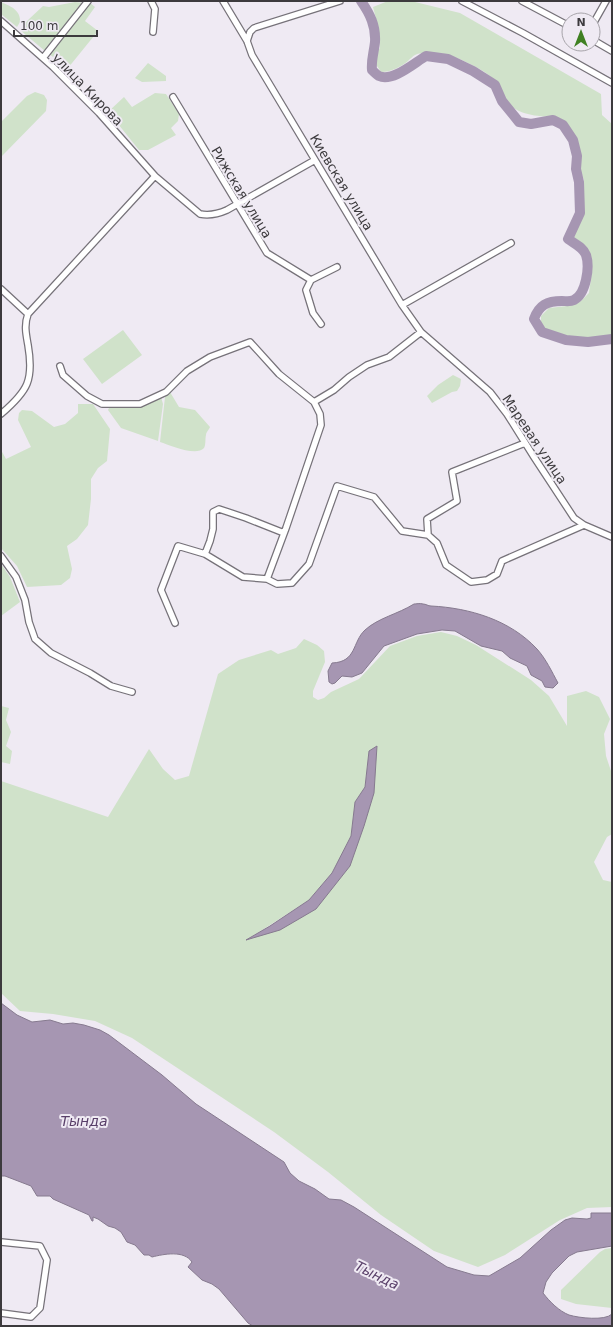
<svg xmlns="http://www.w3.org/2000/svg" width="613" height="1327" viewBox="0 0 613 1327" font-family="'DejaVu Sans',sans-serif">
<rect width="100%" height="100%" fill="#efeaf3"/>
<path fill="#d0e2ca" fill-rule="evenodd" d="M 388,1 L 411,1 L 460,13 L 601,94 L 602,115 L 612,124 L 612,335 C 591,339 559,340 541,326 L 541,316 L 549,308 L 567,306 L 581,301 L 589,293 L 591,278 L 589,256 L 582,243 L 573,237 L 584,210 L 584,180 L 580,169 L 580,151 L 572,133 L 560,118 C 544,116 524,117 511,106 C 500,97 504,93 499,85 C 490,71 453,54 437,53 C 431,53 421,52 415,55 C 413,56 410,59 408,61 C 401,67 391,72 381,72 L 375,63 L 374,56 L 380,48 L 378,26 L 373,7 Z
M 1,2 C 10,6 21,10 20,22 L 17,27 L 1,14 Z
M 75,2 L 84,3 L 45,51 L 20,30 L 28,20 L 43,6 L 49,7 Z
M 89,2 L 95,7 L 85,21 L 98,31 L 68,68 L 49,54 Z
M 148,63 L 166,76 L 166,81 L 142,82 L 135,78 Z
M 35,92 L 44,95 L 47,100 L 46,111 L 1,157 L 1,122 L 27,96 Z
M 155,93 L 166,94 L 179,114 L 178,121 L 171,128 L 176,135 L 148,150 L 139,150 L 110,114 L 109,111 L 124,97 L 132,107 Z
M 123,330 L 142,355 L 102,384 L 83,359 Z
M 453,375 L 461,379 L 460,386 L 457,391 L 452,392 L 432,403 L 427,396 L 438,385 Z
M 170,392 L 179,407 L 195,410 L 210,427 C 209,430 206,432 206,435 C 205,439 206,445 204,448 C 196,457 170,445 160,442 L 165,397 Z
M 161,397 L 163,404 L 158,441 L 121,428 L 108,410 L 110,406 C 128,408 145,406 161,397 Z
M 78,404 L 93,404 L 110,429 L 107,461 L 98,468 L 91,479 L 91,499 L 88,525 L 77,539 L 67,546 L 72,569 L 70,578 L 61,585 L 27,587 L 17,566 L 1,548 L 1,450 L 6,459 L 31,447 L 18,420 L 19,413 L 22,410 L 32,411 L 54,427 L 65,424 L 78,413 Z
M 1,564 L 10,577 L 20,602 L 1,616 Z
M 441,632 L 457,636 L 476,645 L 531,680 L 549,696 L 567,726 L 567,696 L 586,691 L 599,697 L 610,719 L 604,734 L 606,756 L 612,774 L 612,834 L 607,837 L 594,862 L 603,880 L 612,882 L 612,1207 L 587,1208 L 560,1220 L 505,1255 L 478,1267 L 434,1251 L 381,1215 L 328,1172 L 274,1132 L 132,1038 L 95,1021 L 53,1014 L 20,1011 L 1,993 L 1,781 L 108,817 L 149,749 L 163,769 L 175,780 L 189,776 L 218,674 L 239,660 L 271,650 L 278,654 L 296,648 L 304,639 L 317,645 L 324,651 L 325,662 L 313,691 L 313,697 L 318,700 L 324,698 L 331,692 L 359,679 L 390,646 L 417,636 ZM 369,751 L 364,826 L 316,909 L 248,939 L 309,900 L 332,873 L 351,836 L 355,802 L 365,787 Z
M 1,706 L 9,708 L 6,720 L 11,732 L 6,746 L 12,751 L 10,764 L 1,762 Z
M 612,1248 L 612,1308 L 576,1304 L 561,1299 L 561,1290 L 600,1252 L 605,1249 Z"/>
<path fill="#a696b2" stroke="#867a8f" d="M 414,604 C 416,604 420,603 423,604 C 426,604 428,606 431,606 C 470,608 510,620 537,649 C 546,659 552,672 558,683 L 553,688 L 545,687 L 542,681 L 531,675 L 527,666 L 510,658 L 502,651 L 481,646 L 455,631 L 442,630 L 417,634 L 384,646 L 362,673 L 352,677 L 342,676 L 335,683 L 332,684 L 329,682 L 328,671 L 332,663 C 357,662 352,642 365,630 C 378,618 398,614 414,604 Z
M 377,746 L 374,793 L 364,826 L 350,866 L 316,909 L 280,930 L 246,940 L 270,926 L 309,900 L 332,873 L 351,836 L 355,802 L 365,787 L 369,751 Z
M 1,1003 L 17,1015 L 32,1022 L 50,1020 L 63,1024 L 73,1023 L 84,1025 L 100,1030 L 109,1035 L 162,1075 L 196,1104 L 284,1162 L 290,1173 L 299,1181 L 315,1189 L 329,1199 L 341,1200 L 354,1207 L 447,1267 L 474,1275 L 489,1276 L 520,1258 L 551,1230 L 565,1220 L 572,1218 L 587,1219 L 591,1218 L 591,1213 L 612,1213 L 612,1246 L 577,1252 L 569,1256 L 552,1273 L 546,1282 L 543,1293 C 550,1302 559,1311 569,1315 C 579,1318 605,1321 612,1314 L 612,1326 L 253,1326 L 248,1323 L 219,1289 L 212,1284 L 202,1280 L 188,1267 L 192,1262 C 184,1250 164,1254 152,1257 L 149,1255 L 144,1255 L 135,1245 L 127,1242 L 121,1232 L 115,1228 L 108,1226 L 98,1219 L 93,1217 L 93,1221 L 92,1221 L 89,1215 L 53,1199 L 50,1196 L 37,1196 L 31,1186 L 5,1176 L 1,1176 Z"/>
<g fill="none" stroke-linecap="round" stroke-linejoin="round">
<path stroke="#a696b2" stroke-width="10" d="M 361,1 C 370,14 376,26 375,42 C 374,52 371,60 372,70 C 374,72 377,75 379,76 C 393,82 414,63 426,56 L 448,59 L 473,71 L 495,85 L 502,101 L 519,122 L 531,124 L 553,120 L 563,125 L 573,140 L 577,156 L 576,169 L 579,182 L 580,213 L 568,239 C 575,244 583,247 586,255 C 590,267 586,294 574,300 C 570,302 566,301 562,301 C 547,301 539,305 534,319 L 542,332 L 566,340 L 588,342 L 612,339"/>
<defs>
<path id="minor" d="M 151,1 L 155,9 L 153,32
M 223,1 L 247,41 L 252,55 L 402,305 L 421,332 L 490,392 L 507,414 L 534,457 L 574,518 L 584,525 L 612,537
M 462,1 L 523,33 L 612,83
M 522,1 L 569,26
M 1,21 L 53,67 L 99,113 L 155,176 L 200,214 C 210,216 218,214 227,210 L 315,160
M 593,24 L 606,1
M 593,40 L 612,51
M 247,41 L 250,32 L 254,28 L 340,1
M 43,58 L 88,1
M 173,97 L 267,253 L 311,280 L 337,267
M 311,280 L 306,290 L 313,313 L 321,324
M 1,289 L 28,314
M 402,305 L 511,243
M 60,366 L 63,375 L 87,396 L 102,404 L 140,404 L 166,392 L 187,371 L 210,357 L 250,342 L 279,374 L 314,402 L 320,414 L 321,425 L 286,528 L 267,579 L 243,577 L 205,554 L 178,546 L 161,590 L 175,623
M 314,402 L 334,390 L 349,377 L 367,365 L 389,357 L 421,332
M 1,414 C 28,391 34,380 28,345 C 26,334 24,325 28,314 L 155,176
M 428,535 L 437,543 L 446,565 L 471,582 L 487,580 L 497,574 L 502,561 L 584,525
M 205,554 L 210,541 L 213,529 L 213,512 L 219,509 L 246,518 L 284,533
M 1,556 L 16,577 L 25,600 L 29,622 L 35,639 L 51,653 L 90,673 L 111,686 L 132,692
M 267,579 L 277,584 L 292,583 L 309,564 L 337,486 L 374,497 L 402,531 L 428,535 L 427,519 L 457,501 L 452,472 L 525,443
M 1,1242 L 40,1246 L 47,1260 L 40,1308 L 31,1317 L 1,1313"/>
</defs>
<use href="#minor" stroke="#767279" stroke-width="8"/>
<use href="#minor" stroke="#fff" stroke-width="5.5"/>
</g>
<g text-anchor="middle" stroke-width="4" stroke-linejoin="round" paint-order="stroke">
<g font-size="13" fill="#3c3a3d" stroke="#efeaf3">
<text transform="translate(88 89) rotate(46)" y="5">улица Кирова</text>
<text transform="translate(342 182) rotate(59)" y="5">Киевская улица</text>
<text transform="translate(242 192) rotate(59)" y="5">Рижская улица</text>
<text transform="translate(535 439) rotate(56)" y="5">Маревая улица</text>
</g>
<g font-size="14" font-style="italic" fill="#593f69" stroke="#efeaf3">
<text x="84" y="1126">Тында</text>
<text transform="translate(377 1275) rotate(26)" y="5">Тында</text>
</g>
</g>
<rect width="613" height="1327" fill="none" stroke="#3c3a3d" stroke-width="4"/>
<g transform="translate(581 32)"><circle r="19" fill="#efeaf3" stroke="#a7a4aa"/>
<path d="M0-3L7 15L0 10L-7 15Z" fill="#3f8022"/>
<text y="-6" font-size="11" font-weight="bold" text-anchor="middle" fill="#3c3a3d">N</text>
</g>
<path d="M14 30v6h83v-6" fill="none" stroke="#3c3a3d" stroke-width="2"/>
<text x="20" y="30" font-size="12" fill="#3c3a3d" stroke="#efeaf3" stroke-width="3" paint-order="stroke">100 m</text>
</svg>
